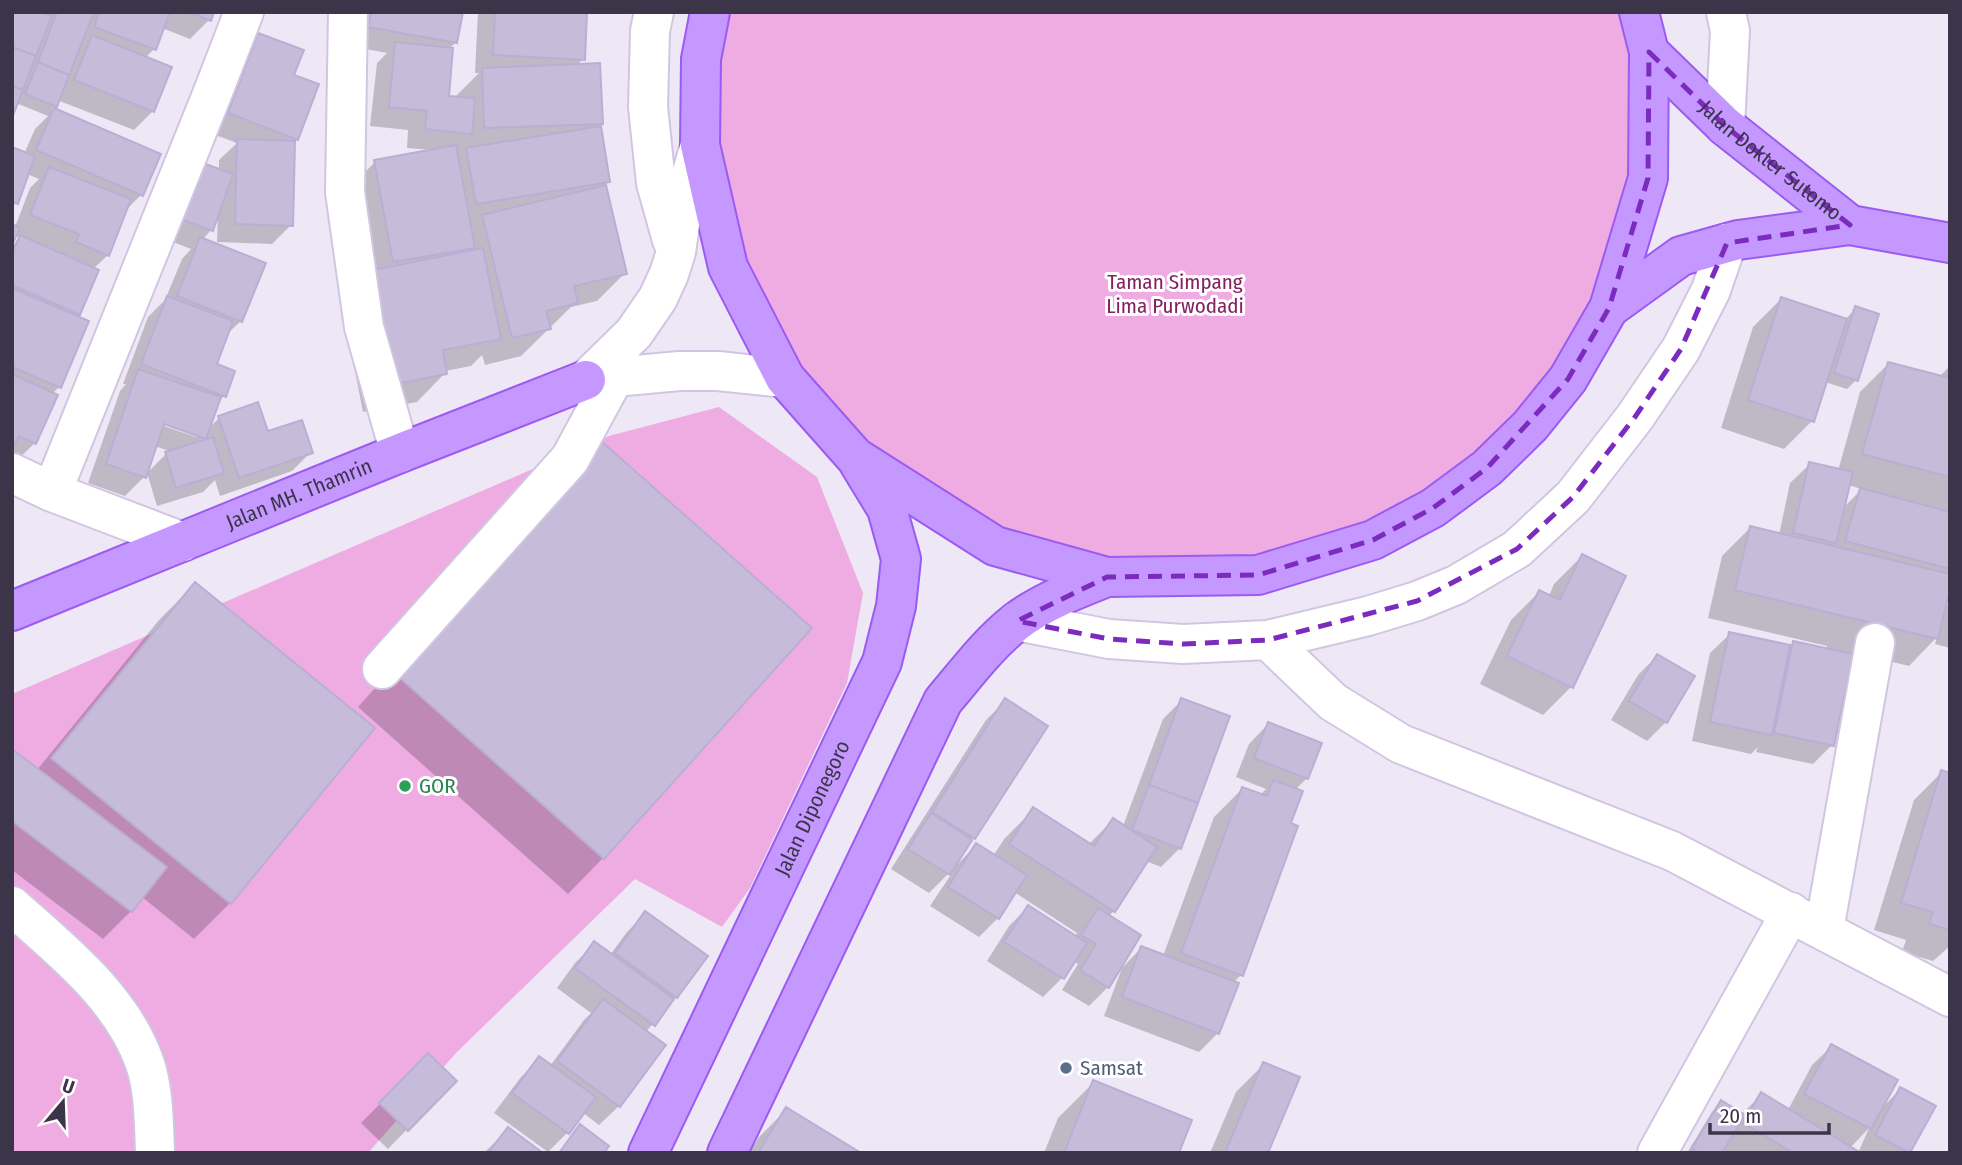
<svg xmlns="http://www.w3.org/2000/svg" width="1962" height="1165" viewBox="0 0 1962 1165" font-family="'Fira Sans Condensed',sans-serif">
<rect width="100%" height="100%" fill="#eee8f6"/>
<path fill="#eeace3" d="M 710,12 L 1639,12 L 1649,52 L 1609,308 L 1487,468 L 1258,575 L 995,546 L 855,457 L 728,267 Z
M 719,407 L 817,477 L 863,593 L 847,683 L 750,888 L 722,927 L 635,879 L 456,1053 L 368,1153 L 12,1153 L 12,694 L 609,436 Z"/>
<path fill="#0003" fill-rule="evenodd" d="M 12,12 L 43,12 L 41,14 L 45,16 L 49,12 L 212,12 L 209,20 L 190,39 L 162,28 L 154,49 L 145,58 L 153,111 L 134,130 L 57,100 L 52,109 L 158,155 L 141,195 L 124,212 L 108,255 L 93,269 L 78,314 L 75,317 L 59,387 L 52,394 L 35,443 L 12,465 L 12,246 L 20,238 L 15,235 L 15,227 L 30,188 L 39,179 L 27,174 L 16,203 L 12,207 L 12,149 L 24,154 L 35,129 L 48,116 L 16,103 Z
M 356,12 L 461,12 L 456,42 L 448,50 L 447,98 L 454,98 L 479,73 L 475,73 L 478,12 L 585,12 L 583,59 L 576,66 L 601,123 L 595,129 L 608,182 L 604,186 L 625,273 L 597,301 L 571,307 L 521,356 L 485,365 L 482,355 L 471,366 L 445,371 L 445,373 L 417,402 L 363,412 L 341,300 L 363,278 L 347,190 L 375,162 L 432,150 L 407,148 L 408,130 L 370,126 L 377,63 L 387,53 L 350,46 Z
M 259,35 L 292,76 L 296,139 L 293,143 L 291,225 L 272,244 L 217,242 L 218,215 L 211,230 L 202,240 L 241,321 L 225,336 L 215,365 L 224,396 L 217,403 L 208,429 L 219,418 L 267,434 L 311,452 L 292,471 L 220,496 L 215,480 L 203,492 L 157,506 L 147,473 L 166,454 L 172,452 L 155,446 L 144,477 L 125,496 L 88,483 L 120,391 L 126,384 L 123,384 L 148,317 L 165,300 L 182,259 L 191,249 L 165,239 L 184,184 L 219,171 L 219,160 L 237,143 L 210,133 L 240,54 ZM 156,419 L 196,433 L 196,437 L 155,423 Z
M 1781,299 L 1845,320 L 1856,308 L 1856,380 L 1847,389 L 1825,382 L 1812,421 L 1784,449 L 1721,428 L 1753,327 Z
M 1888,364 L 1938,378 L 1950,366 L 1950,571 L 1946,575 L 1944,607 L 1947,607 L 1950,598 L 1950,648 L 1935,644 L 1937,637 L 1909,666 L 1852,652 L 1832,745 L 1813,764 L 1756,752 L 1758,747 L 1751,754 L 1692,741 L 1710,653 L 1730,634 L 1790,647 L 1794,642 L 1827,650 L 1827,646 L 1708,618 L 1722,556 L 1750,528 L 1779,535 L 1790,483 L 1810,464 L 1838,471 L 1860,392 ZM 1848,485 L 1862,489 L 1842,509 Z
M 564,478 L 603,858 L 568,894 L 358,707 Z
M 1582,556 L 1571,687 L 1543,715 L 1480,684 L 1511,620 L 1539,592 L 1549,596 L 1554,584 Z
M 195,584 L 230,903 L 194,939 L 142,897 L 131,911 L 103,939 L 12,870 L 12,751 L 37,770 L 159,620 Z
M 1657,656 L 1666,722 L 1647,741 L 1611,720 L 1638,675 Z
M 1182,700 L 1180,848 L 1161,867 L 1146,861 L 1114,911 L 1108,917 L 1108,987 L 1089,1006 L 1062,990 L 1078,964 L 1074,961 L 1062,978 L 1043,997 L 987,961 L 1009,926 L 1028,907 L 1075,937 L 1077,933 L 1014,892 L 998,918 L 979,937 L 930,906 L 952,873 L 950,872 L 929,893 L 891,869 L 986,720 L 1005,701 L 1046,727 L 973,838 L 968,843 L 955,867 L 976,845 L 993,856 L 1005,838 L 1033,810 L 1088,845 L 1113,820 L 1123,826 L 1163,719 Z
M 1268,724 L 1307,778 L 1295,790 L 1241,975 L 1233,983 L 1218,1033 L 1199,1052 L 1104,1016 L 1122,968 L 1141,948 L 1163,956 L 1214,817 L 1242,789 L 1260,795 L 1266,789 L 1236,777 L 1249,744 Z
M 1942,772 L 1950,775 L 1950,946 L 1933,961 L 1902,952 L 1906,940 L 1874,930 L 1914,800 Z
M 646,913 L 705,957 L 675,997 L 646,1032 L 663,1045 L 619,1106 L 599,1125 L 582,1112 L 567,1133 L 548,1152 L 494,1113 L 521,1077 L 540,1058 L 550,1066 L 584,1020 L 591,1013 L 557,988 L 575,963 L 594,944 L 610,955 L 627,932 Z
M 1832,1046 L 1882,1108 L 1900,1089 L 1933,1107 L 1908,1153 L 1687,1153 L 1712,1112 L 1721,1103 L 1741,1115 L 1762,1094 L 1788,1110 L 1812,1065 ZM 1869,1128 L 1858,1153 L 1850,1148 Z
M 428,1055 L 454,1081 L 388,1149 L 361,1123 Z
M 1264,1064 L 1266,1153 L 1210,1153 L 1236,1092 Z
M 1094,1082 L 1177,1153 L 1044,1153 L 1058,1118 Z
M 787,1109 L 858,1153 L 749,1153 L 759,1137 Z
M 508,1129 L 540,1153 L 484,1153 Z"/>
<path fill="#c6bcd9" stroke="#bbaed4" stroke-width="2" d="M 12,12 L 42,12 L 52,16 L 36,56 L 12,47 Z
M 57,12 L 94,12 L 69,75 L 38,62 Z
M 99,12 L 170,12 L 156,50 L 94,27 Z
M 188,12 L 214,12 L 211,21 Z
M 371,12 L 463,12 L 457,43 L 368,27 Z
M 495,12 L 587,12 L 585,60 L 493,55 Z
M 258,33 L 304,50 L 294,75 L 319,84 L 298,140 L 228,113 Z
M 92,35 L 172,67 L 154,112 L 74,80 Z
M 395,42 L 453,48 L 449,96 L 475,98 L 472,134 L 425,129 L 427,111 L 389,107 Z
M 12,47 L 36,56 L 23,90 L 12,86 Z
M 38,62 L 69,75 L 57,107 L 25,94 Z
M 600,63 L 603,124 L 484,128 L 482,68 Z
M 12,86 L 23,90 L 12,118 Z
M 54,108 L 161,154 L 143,196 L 36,150 Z
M 601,126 L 610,182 L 476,204 L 466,148 Z
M 237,139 L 295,141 L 293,226 L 235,224 Z
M 456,145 L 475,248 L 393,262 L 374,160 Z
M 12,147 L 35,156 L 18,204 L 12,202 Z
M 203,163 L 233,174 L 213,231 L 183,220 Z
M 49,167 L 131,199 L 109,256 L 76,242 L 79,234 L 30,215 Z
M 606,185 L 627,274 L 574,286 L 578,303 L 546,311 L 551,329 L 512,338 L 482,215 Z
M 12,224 L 20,228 L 12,245 Z
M 20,235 L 99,270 L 80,315 L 12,285 L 12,253 Z
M 200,237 L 266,263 L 242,322 L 177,296 Z
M 483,248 L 501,339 L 443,350 L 447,374 L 390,385 L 368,271 Z
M 12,288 L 89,321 L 61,388 L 12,367 Z
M 167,296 L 233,321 L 217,364 L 235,371 L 226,397 L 141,364 Z
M 1781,297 L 1847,319 L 1814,422 L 1748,400 Z
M 1855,306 L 1879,314 L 1858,381 L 1834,373 Z
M 1888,362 L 1950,378 L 1950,477 L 1862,454 Z
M 138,369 L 221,397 L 206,439 L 164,424 L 146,478 L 106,464 Z
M 12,374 L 58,395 L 36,444 L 19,436 L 12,450 Z
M 258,402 L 268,431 L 302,420 L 313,453 L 239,478 L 218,416 Z
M 213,437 L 224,473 L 176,488 L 165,452 Z
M 600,440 L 812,628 L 604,859 L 392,671 Z
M 1809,462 L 1853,472 L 1836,543 L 1793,533 Z
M 1860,488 L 1950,512 L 1950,569 L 1845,541 Z
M 1750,526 L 1950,574 L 1950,590 L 1938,639 L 1735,590 Z
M 1582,554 L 1626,576 L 1573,688 L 1507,656 L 1539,590 L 1560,600 Z
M 195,582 L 375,728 L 231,904 L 51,758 Z
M 1729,632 L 1790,645 L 1772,735 L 1710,722 Z
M 1793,641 L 1853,654 L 1834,746 L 1774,733 Z
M 1657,654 L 1695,676 L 1667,723 L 1629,701 Z
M 1005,698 L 1048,726 L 975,839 L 932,812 Z
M 1181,698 L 1230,716 L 1198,803 L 1149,785 Z
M 1268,722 L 1322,743 L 1308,779 L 1254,758 Z
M 12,749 L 167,867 L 132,912 L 12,821 Z
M 1941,770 L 1950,773 L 1950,930 L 1929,924 L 1933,912 L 1901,903 Z
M 1273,780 L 1303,791 L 1291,823 L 1298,826 L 1243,976 L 1181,953 L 1242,787 L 1267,796 Z
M 1149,785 L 1198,803 L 1181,849 L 1132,830 Z
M 1033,807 L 1094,846 L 1113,818 L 1157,847 L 1115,912 L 1009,844 Z
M 931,813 L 972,840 L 950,875 L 908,849 Z
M 976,843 L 1027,875 L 999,919 L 948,887 Z
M 1028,905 L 1087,943 L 1064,979 L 1004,942 Z
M 1098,908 L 1141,935 L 1109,988 L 1080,970 L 1096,944 L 1081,935 Z
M 645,911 L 708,956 L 677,998 L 615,953 Z
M 594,941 L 674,999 L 655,1026 L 575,968 Z
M 1141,946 L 1239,983 L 1219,1034 L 1122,997 Z
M 603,999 L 666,1045 L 620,1107 L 557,1061 Z
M 1831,1044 L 1898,1080 L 1871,1129 L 1804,1094 Z
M 428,1053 L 457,1081 L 408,1131 L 379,1103 Z
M 539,1056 L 596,1097 L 569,1134 L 512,1093 Z
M 1263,1062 L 1300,1077 L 1268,1153 L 1225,1153 Z
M 1093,1080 L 1192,1120 L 1179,1153 L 1064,1153 Z
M 1900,1087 L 1936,1106 L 1910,1153 L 1875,1135 Z
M 1761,1092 L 1861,1153 L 1793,1153 L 1743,1123 Z
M 1721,1100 L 1745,1115 L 1722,1153 L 1699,1153 L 1692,1148 Z
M 786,1107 L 861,1153 L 758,1153 Z
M 580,1124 L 609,1146 L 604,1153 L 559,1153 Z
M 508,1127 L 543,1153 L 488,1153 Z"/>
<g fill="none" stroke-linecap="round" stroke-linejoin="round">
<defs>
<path id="minor" d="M 348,12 L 345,192 L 364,327 L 400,453
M 654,12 L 650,31 L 648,107 L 656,183 L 672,240
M 1725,126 L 1730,31 L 1726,12
M 592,379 L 680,371 L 718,371 L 785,378
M 586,380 L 634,333 L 658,298 L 669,274 L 676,252 L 683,204 L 700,145
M 12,473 L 52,492 L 183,542
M 52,492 L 211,97 L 244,12
M 1017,621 L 1109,639 L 1183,644 L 1268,640 L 1368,616 L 1417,601 L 1456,585 L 1517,549 L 1573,497 L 1635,417 L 1681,349 L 1711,290 L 1727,243
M 1268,640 L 1333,702 L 1401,744 L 1672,851 L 1950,997
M 382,669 L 570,459 L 615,376
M 12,906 C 62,951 121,997 144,1061 C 154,1087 154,1125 155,1153
M 1824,930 L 1875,643
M 1657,1153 L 1791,912"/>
<g id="major">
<path d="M 710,12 L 701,59 L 700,145 L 728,267 L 785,378 L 855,457 L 995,546 L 1107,577 L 1258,575 L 1373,540 L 1433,508 L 1487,468 L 1530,426 L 1568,379 L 1609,308 L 1648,178 L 1649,52 L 1639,12"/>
<path id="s1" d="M 1649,52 L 1725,126 L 1850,225 L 1950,243"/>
<path d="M 1609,308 L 1681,256 L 1738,240 L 1850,225"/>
<path id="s2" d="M 12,611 L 400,453 L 586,380"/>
<path id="s3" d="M 648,1153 L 882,662 L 896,606 L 901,559 L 887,509 L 859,463"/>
<path d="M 727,1153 L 943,701 C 966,674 988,644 1016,622 C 1040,603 1079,588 1107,577"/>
</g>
</defs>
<use href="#minor" stroke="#d1c6e1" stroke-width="42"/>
<use href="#major" stroke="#9b5af2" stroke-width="42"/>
<use href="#minor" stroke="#fff" stroke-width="38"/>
<use href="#major" stroke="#c598ff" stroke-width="38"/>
</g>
<path fill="none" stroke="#7b2cbf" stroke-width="5" stroke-dasharray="14 9" stroke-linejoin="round" d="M 1649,52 L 1725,126 L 1850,225 L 1727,243 L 1681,349 L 1635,417 L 1573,497 L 1517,549 L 1417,601 L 1268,640 L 1183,644 L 1109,639 L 1017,621 L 1107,577 L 1258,575 L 1373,540 L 1433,508 L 1487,468 L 1568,379 L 1609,308 L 1648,178 Z"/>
<circle fill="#2e9e5b" stroke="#fff" stroke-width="2.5" cx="405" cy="786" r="7"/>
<circle fill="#5c6f8a" stroke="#fff" stroke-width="2.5" cx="1066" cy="1068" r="7"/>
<g text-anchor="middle" stroke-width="6" stroke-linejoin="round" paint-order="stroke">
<g font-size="21" fill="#3c354a" stroke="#fff">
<text dy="7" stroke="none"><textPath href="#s1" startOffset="163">Jalan Dokter Sutomo</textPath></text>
<text dy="7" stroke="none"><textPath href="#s2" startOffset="310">Jalan MH. Thamrin</textPath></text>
<text dy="7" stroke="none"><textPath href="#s3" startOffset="382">Jalan Diponegoro</textPath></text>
</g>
<g font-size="21" fill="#842161" stroke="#fff">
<text x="1175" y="289">Taman Simpang<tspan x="1175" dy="24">Lima Purwodadi</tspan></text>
</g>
<g font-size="21" fill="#27864d" stroke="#fff" text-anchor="start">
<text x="419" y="793">GOR</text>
</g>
<g font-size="21" fill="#4e5e75" stroke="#fff" text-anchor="start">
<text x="1080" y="1075">Samsat</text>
</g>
</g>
<rect width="1962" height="1165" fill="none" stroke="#3c354a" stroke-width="28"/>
<g transform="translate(63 1102) rotate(19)" stroke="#ffffff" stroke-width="5" paint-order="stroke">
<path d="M0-5L12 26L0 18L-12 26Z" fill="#3c354a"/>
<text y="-10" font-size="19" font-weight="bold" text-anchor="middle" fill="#3c354a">U</text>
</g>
<path d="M1710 1123v10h119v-10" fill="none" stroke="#3c354a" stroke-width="3.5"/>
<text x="1720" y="1123" font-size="21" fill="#3c354a" stroke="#ffffff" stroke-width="5" paint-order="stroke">20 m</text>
</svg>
